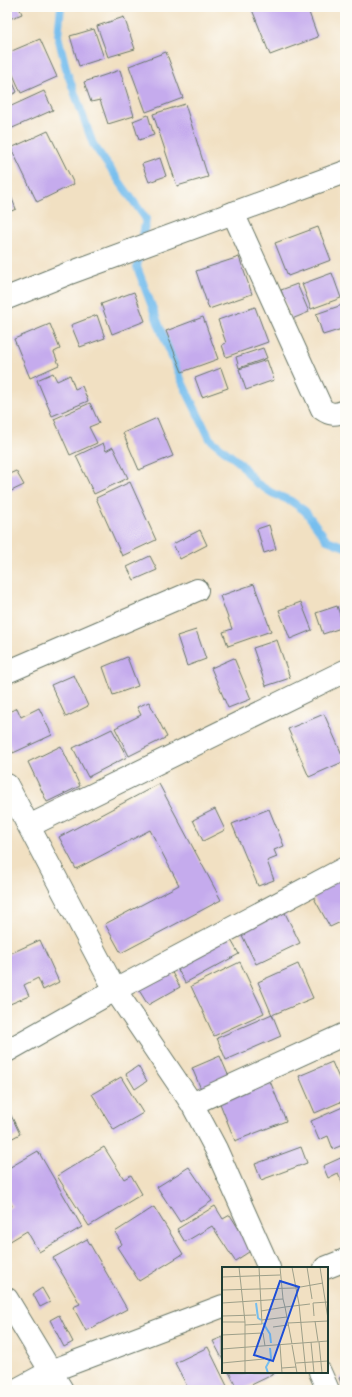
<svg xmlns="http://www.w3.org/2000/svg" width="352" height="1397" viewBox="0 0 352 1397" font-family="'Gochi Hand',sans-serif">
<rect width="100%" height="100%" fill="#fdfcf7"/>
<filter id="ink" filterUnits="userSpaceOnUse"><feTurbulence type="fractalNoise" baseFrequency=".025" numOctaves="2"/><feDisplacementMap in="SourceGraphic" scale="8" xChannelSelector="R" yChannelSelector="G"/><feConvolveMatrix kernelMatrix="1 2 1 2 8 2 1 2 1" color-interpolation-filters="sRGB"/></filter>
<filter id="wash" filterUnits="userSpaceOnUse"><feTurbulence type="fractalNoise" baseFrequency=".012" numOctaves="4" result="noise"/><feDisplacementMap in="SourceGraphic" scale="16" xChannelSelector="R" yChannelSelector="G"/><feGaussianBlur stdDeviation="0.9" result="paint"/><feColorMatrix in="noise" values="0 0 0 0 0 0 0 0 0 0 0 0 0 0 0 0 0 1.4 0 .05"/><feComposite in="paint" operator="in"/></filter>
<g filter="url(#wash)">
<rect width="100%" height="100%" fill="#f1e0c2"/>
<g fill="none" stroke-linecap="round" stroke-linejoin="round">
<path stroke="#76beee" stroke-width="8" d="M 61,7 L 58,36 L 67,72 L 93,144 L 146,219 L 137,267 L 162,333 L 184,386 L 210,439 L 241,464 L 255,482 L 272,493 L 291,501 L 305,511 L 327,540 L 345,547"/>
</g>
<g id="blocks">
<path fill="#c5abed" d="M 7,7 L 19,7 L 22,14 L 7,20 Z
M 251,7 L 307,7 L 318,37 L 270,55 Z
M 124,17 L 135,49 L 108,57 L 97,26 Z
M 94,29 L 104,58 L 79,66 L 70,36 Z
M 40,39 L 57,77 L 21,93 L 7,61 L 7,53 Z
M 166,52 L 183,98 L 146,112 L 129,66 Z
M 7,69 L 17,92 L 7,97 Z
M 120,70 L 134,116 L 108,124 L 100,100 L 91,102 L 84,82 Z
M 44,91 L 53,110 L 8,130 L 7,108 Z
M 185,104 L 208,177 L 177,186 L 153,114 Z
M 148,115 L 154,135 L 139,140 L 133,121 Z
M 48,131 L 74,184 L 37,202 L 11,148 Z
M 160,158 L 166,176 L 149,182 L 142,164 Z
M 7,186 L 16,209 L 7,213 Z
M 318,227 L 331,260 L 288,276 L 275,243 Z
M 239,257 L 252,294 L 209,309 L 196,271 Z
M 332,273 L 341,298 L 311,309 L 302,284 Z
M 297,284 L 309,312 L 292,319 L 281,290 Z
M 134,292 L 145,321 L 112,334 L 101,304 Z
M 345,304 L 345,328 L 323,335 L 316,314 Z
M 255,307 L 268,342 L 226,357 L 222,345 L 226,343 L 218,320 Z
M 97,315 L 105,338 L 80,347 L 71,325 Z
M 203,317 L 218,359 L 182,372 L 166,331 Z
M 50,324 L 60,349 L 54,352 L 59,365 L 30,378 L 14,339 Z
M 263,348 L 267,358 L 239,368 L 236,357 Z
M 267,360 L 274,380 L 246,390 L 239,369 Z
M 221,368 L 228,388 L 202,397 L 195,378 Z
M 53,373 L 57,381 L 70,375 L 75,389 L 82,386 L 88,401 L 52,416 L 37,380 Z
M 90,403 L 99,423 L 89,427 L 97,443 L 70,455 L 54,419 Z
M 157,418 L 173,456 L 139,470 L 123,433 Z
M 103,443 L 106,451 L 113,447 L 128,478 L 94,494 L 76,456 Z
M 16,471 L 24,485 L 7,493 L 7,475 Z
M 130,482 L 156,540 L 122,556 L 96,498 Z
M 269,525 L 276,549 L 264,553 L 257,529 Z
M 200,530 L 207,545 L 180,559 L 173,544 Z
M 150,556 L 157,570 L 134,580 L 127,567 Z
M 254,584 L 271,631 L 228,646 L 223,632 L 232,629 L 220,596 Z
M 301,602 L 312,630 L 290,639 L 279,610 Z
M 337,606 L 344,627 L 323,634 L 316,613 Z
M 196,630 L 206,659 L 187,666 L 177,636 Z
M 277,640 L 290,678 L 266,686 L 253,648 Z
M 127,657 L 138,686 L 113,695 L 103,667 Z
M 234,658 L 251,699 L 228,708 L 211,668 Z
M 74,675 L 88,706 L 66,717 L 51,685 Z
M 149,702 L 167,737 L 129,756 L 115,728 L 141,715 L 137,707 Z
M 17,708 L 21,717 L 39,708 L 52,735 L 13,753 L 7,740 L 7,713 Z
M 324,714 L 345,761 L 309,777 L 288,729 Z
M 112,729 L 127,757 L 88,777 L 73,748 Z
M 61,746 L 80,786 L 47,802 L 28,762 Z
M 159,784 L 221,900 L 121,953 L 105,924 L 179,885 L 150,830 L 76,869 L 59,837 Z
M 215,809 L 225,830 L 203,841 L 193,820 Z
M 269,809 L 284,846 L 274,850 L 277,857 L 267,861 L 274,880 L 258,886 L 232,824 Z
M 337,879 L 345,894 L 345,920 L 330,927 L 311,893 Z
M 283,909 L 300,943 L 256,964 L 240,931 Z
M 228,935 L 239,954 L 185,983 L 175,964 Z
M 40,940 L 59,982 L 43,990 L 38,978 L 24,985 L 29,996 L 10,1004 L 7,998 L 7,955 Z
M 240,962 L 264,1013 L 214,1036 L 191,986 Z
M 298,964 L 313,998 L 272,1015 L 258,982 Z
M 170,969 L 180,987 L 148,1005 L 137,987 Z
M 272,1014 L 281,1036 L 226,1060 L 217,1038 Z
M 220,1056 L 229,1077 L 201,1089 L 192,1068 Z
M 332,1062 L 345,1092 L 345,1100 L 315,1113 L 299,1076 Z
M 138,1066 L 147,1081 L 135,1089 L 126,1074 Z
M 121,1077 L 143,1113 L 114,1130 L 92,1094 Z
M 270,1081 L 286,1121 L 235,1141 L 219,1101 Z
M 345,1106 L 345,1144 L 333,1149 L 328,1136 L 319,1140 L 311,1121 Z
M 7,1107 L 20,1134 L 7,1141 Z
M 104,1147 L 124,1179 L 131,1175 L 142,1194 L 89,1226 L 57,1176 Z
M 301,1147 L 307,1163 L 261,1180 L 255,1164 Z
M 38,1151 L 82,1227 L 39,1252 L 27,1231 L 7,1243 L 7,1209 L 12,1206 L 7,1197 L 7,1169 Z
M 345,1156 L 345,1188 L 338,1173 L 328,1178 L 323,1166 Z
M 189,1167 L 212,1201 L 180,1222 L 157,1187 Z
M 215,1206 L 223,1219 L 230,1215 L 252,1250 L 235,1261 L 212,1226 L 185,1242 L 177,1229 Z
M 154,1207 L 183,1254 L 139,1281 L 117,1247 L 122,1244 L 115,1232 Z
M 87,1239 L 127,1309 L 86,1331 L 73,1307 L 80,1304 L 53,1258 Z
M 42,1288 L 50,1302 L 40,1307 L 33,1294 Z
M 59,1315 L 73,1342 L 64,1347 L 50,1320 Z
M 223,1337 L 223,1360 L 213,1341 Z
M 208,1347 L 229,1390 L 189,1390 L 175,1363 Z
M 229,1372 L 273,1372 L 274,1374 L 241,1390 L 238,1390 Z
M 345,1376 L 345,1390 L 344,1390 L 339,1378 Z"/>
</g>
</g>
<g filter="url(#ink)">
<use href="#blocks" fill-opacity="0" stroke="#687666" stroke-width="1"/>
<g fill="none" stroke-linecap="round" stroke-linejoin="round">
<defs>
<path id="minor" d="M 233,213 L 322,409 C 330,415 336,415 345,411
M 7,672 L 197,590
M 7,785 L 115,990 L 345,868
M 29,826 L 345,671
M 7,1051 L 115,990 L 192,1104
M 269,1268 L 216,1149 L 192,1104 L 345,1034
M 325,1268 L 345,1260
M 7,1299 L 62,1390
M 320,1372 L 328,1390
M 16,1390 L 51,1371 L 223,1306"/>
<path id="secondary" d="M 7,298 L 67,274 L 345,172"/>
</defs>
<use href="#minor" stroke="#687666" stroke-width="24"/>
<use href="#secondary" stroke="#687666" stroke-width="24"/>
<use href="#minor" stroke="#fff" stroke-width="22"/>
<use href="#secondary" stroke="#fff" stroke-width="22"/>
</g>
</g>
<g transform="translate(222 1267)">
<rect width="106" height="106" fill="#f1e0c2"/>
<path fill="none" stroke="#76beee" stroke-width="2" d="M 34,36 L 36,51 L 39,53M 41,56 L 48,67 L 49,76M 46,106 L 44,100 L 49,91 L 48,81"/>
<path fill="none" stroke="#9d9f89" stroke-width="1" d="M 17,0 L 23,55 L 23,106M 70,0 L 77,37 L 84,106M 85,0 L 90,32M 98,0 L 106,52M 0,10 L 58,8M 0,23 L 73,21 L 101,16M 61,32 L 63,40 L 88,37M 0,36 L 61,32 L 58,0M 39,44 L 63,40 L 70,77M 0,49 L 34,48M 92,49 L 91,36 L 106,35M 40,53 L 65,50M 93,54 L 96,74M 0,55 L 23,55M 66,56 L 106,54M 23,58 L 40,57 L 37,0M 51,60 L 66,58M 0,68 L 41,66 L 43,79M 89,75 L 92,106M 97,75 L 100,106M 58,78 L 60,106M 70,78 L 75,106M 0,82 L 106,74M 0,96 L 42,92M 74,96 L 106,94M 60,101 L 74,100"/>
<path fill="#1d4ed8" fill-opacity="0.15" stroke="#1d4ed8" stroke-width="2" d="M 58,14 L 77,20 L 51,94 L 32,88 Z"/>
<rect width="106" height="106" fill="none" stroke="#1f3d34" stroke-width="2"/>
</g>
<rect width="352" height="1397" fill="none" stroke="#fdfcf7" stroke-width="24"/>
</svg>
